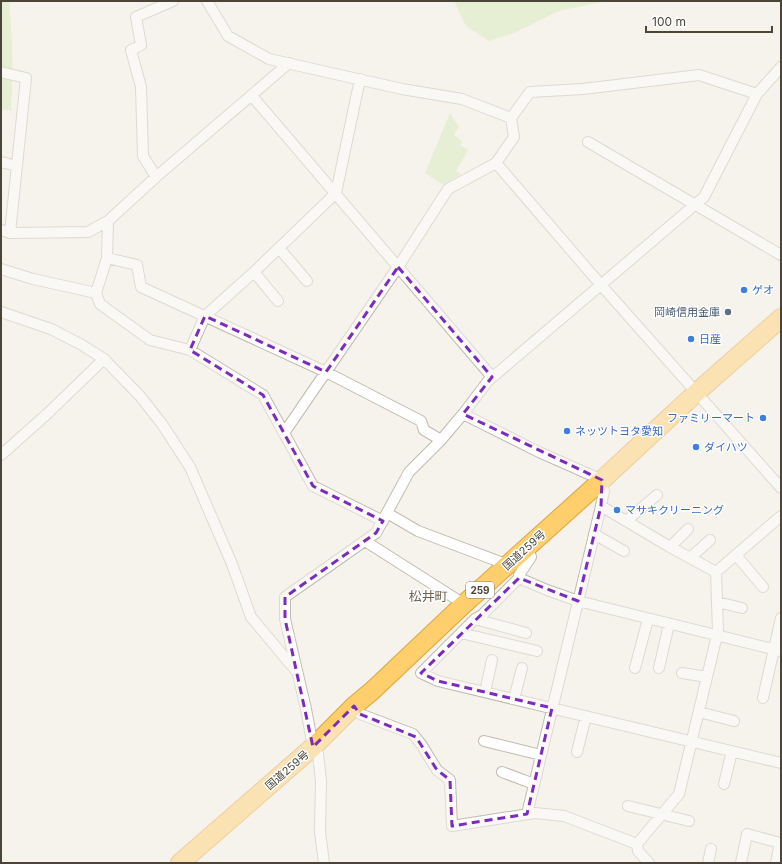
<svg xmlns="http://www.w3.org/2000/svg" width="782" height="864" viewBox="0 0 782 864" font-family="Inter,'Noto Sans JP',sans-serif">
<rect width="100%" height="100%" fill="#f6f3ec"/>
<path fill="#d2eab5" d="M 1,1 L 9,1 C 13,38 13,74 11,110 L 1,110 Z
M 454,1 L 607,1 L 559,11 L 514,33 L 489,41 L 466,26 Z
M 450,113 L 459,127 L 454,135 L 462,141 L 460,145 L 468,150 L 456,171 L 461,174 L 443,185 L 425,173 Z"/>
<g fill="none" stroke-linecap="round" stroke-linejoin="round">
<defs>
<path id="street" d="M 207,1 L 228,36 L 269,59 L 402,89 L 462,99 L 511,118 L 530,92 L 583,89 L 699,75 L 757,94
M 1,72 L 26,78 L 10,233
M 252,96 L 492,377
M 588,142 L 781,255
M 1,162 L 17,166
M 496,163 L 601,285 L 781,488
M 156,177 L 143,156 L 141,87 L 131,50 L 141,45 L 136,17 L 173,1
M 108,221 L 107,258 L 96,293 L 100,304 L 150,340 L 190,350 L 263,395 L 313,486 L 383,521
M 1,230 L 10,233 L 88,232 L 108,221 L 156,177 L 289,63
M 279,248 L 307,281
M 107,258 L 137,265 L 141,287 L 326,372 L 421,421 L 424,430 L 441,440
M 1,269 L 33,279 L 96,293
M 254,272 L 278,301
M 1,312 L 51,329 L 82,345 L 104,359 L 140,396 L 162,424 L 190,467 L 232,564 L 251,617 L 297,672
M 190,350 L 205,316 L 254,272 L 336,193 L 360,79
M 463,414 L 539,452 L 602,480 L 604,491 L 601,506 L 527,814
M 284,433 L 398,267 L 448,189 L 496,163 L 514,137 L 511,118
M 1,455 L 47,414 L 104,359
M 601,506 L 670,547 L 716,572
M 387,513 L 418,531 L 508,565
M 626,521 L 657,495
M 594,534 L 624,551
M 365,541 L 464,604
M 528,547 L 531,557 L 519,575 L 519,578 L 547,590 L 578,601 L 781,651
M 670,547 L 688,529
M 736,555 L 763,587
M 690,558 L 710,540
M 519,578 L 482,615 L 475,619 L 421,673 L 438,681 L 781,763
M 717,602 L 742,608
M 475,619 L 526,633
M 461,633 L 537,651
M 635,668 L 648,619
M 659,668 L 669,624
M 682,673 L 707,677
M 485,692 L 492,660
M 763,698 L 781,618
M 514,699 L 522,668
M 354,706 L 360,714 L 413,734 L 421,744 L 437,770 L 450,780 L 452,826 L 535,813 L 564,816 L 637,844
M 699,712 L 734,721
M 484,741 L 541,755
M 577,752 L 586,716
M 502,772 L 534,784
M 724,784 L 732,751
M 628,806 L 689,821
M 324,863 L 320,832 L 321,781 L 318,754 L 313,747 L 306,709 L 285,619 L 285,597 L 376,533 L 409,472 L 441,440 L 463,414 L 488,381 L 704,197 L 757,94 L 781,67
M 649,863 L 638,851 L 637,844 L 679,794 L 718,631 L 716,572 L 781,516
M 708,863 L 711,849
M 741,863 L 747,834 L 780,843 L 776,863"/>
<path id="highway" d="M 180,863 L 313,747 L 354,706 L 372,691 L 464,604 L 602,480 L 697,392 L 781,318"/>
</defs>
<use href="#street" stroke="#c2bbae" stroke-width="12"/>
<use href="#highway" stroke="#e0a43c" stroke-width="20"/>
<use href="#street" stroke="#fff" stroke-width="10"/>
<use href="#highway" stroke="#ffcf6e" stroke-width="18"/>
</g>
<path d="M0 0H782V864H0ZM 398,267 L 492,377 L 463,414 L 602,480 L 601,506 L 578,601 L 519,578 L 421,673 L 438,681 L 552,708 L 527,814 L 452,826 L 450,780 L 437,770 L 416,737 L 360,714 L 354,706 L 313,747 L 285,619 L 285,597 L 376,533 L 383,521 L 313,486 L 263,395 L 190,350 L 205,316 L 326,372 Z" fill="#f6f3ec" fill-opacity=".55" fill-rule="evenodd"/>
<path fill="none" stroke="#7b2cbf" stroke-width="3" stroke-dasharray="8 5" stroke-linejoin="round" d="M 398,267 L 492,377 L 463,414 L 602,480 L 601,506 L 578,601 L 519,578 L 421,673 L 438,681 L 552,708 L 527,814 L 452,826 L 450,780 L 437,770 L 416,737 L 360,714 L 354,706 L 313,747 L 285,619 L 285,597 L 376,533 L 383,521 L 313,486 L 263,395 L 190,350 L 205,316 L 326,372 Z"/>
<g fill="#3f7fe0" stroke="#fff" stroke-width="1.5">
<circle cx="744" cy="290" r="4"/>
<circle cx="691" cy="339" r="4"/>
<circle cx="763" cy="418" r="4"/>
<circle cx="567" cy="431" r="4"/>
<circle cx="696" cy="447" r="4"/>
<circle cx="617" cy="510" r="4"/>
</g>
<circle fill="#5c6f8a" stroke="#fff" stroke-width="1.5" cx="728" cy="312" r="4"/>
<g text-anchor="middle" stroke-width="3" stroke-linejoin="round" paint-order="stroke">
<rect fill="#fff" stroke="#817c74" stroke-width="1" x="466" y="582" width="28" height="16" rx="3"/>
<g font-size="10" font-weight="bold" fill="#4b4439">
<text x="480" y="594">259</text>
</g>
<g font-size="11" fill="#366cbe" stroke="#fff" text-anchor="start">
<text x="752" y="294">ゲオ</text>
<text x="699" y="343">日産</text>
<text x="755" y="422" text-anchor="end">ファミリーマート</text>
<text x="575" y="435">ネッツトヨタ愛知</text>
<text x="704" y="451">ダイハツ</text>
<text x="625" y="514">マサキクリーニング</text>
</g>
<g font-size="11" fill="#4e5e75" stroke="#fff" text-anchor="end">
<text x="720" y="316">岡崎信用金庫</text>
</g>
<g font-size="11" fill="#4b4439" stroke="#fff">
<text transform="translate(524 550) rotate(-42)" y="4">国道259号</text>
<text transform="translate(287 770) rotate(-41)" y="4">国道259号</text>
</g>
<g font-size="13" fill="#6e6250" stroke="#fff">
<text x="428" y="601">松井町</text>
</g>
</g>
<rect width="782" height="864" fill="none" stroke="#4b4439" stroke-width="4"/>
<path d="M646 26v6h126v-6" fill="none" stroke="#4b4439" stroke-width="2"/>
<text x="652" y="26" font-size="12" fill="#4b4439" stroke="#ffffff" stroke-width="3" paint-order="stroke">100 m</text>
</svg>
